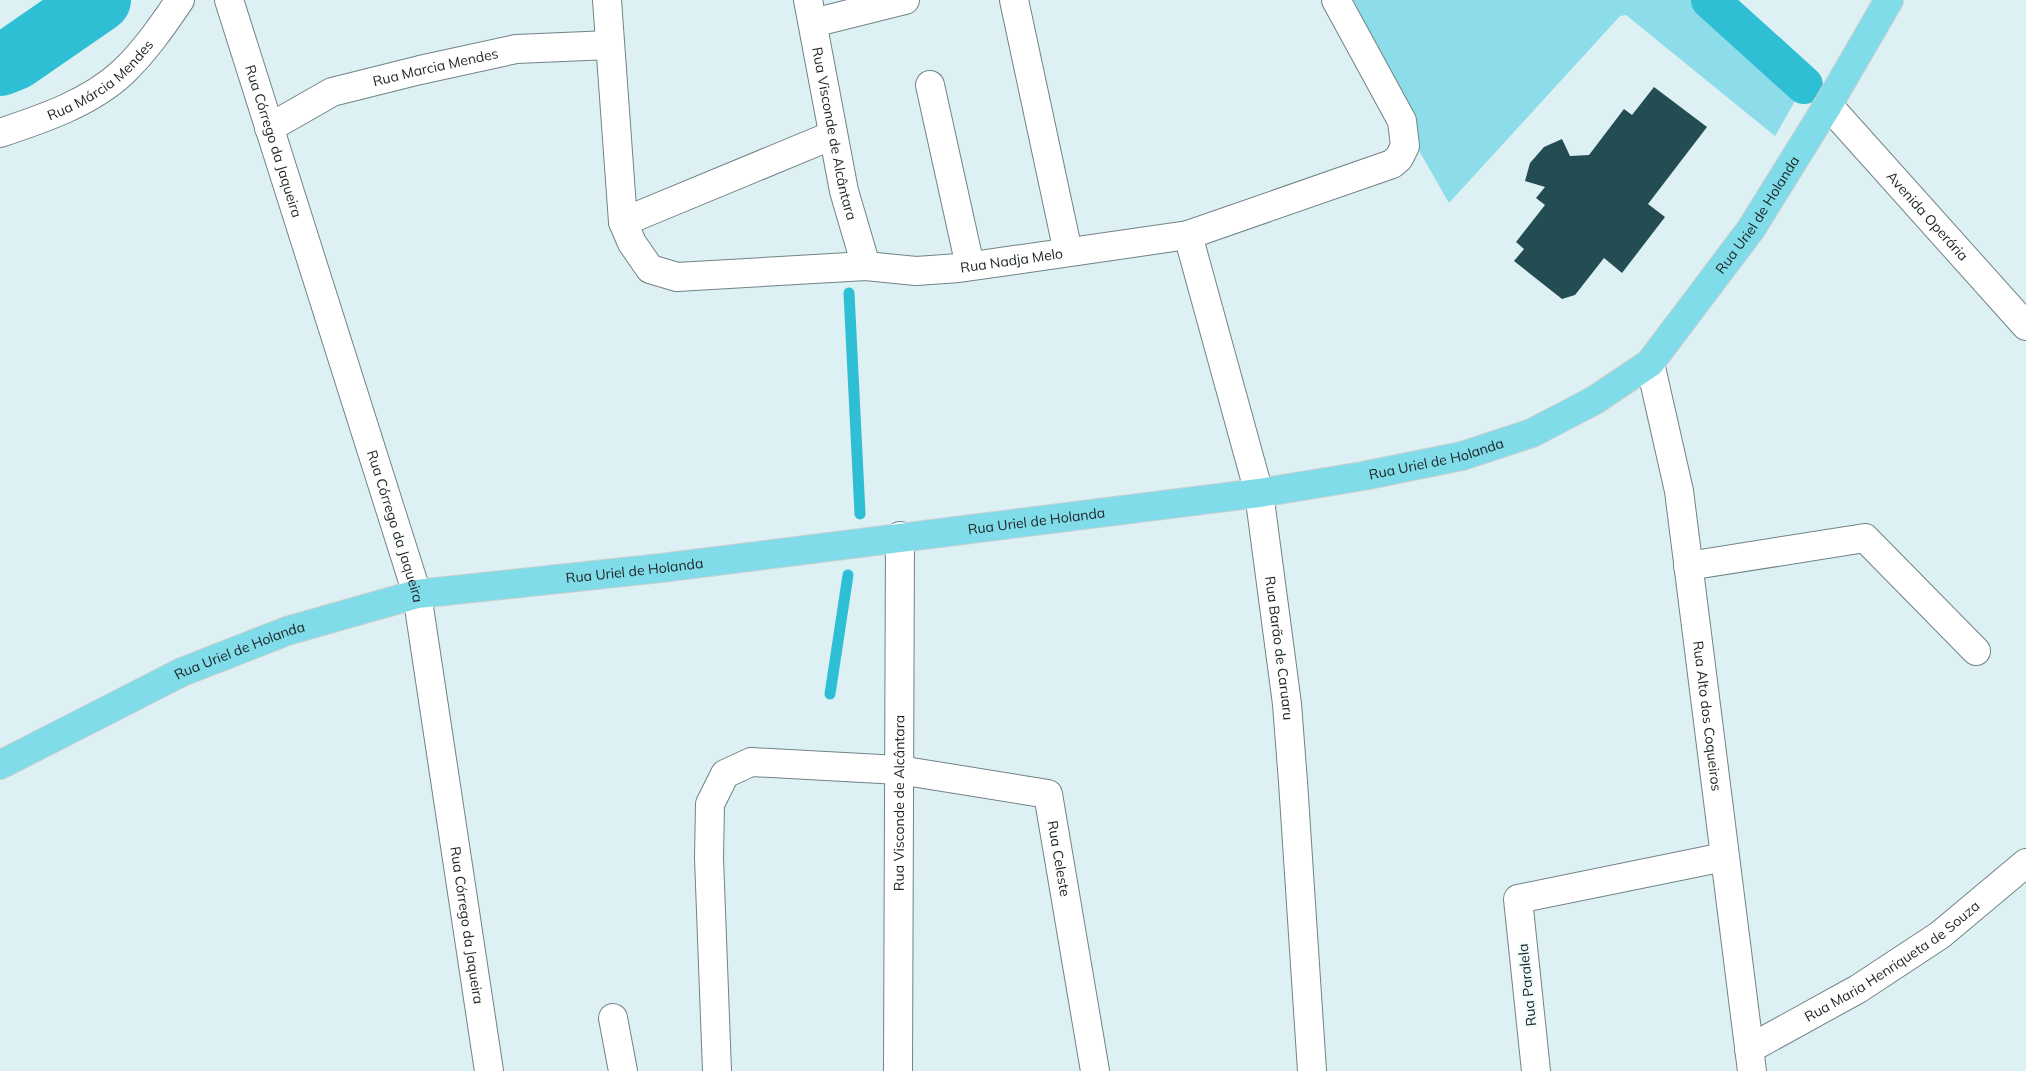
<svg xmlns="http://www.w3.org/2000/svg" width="2026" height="1071" viewBox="0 0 2026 1071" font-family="Mulish,sans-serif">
<rect width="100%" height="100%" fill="#ddf0f3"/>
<path fill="#8cdce9" d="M 1353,0 L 1721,0 L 1807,80 L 1775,136 L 1626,15 L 1620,16 L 1449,203 L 1414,142 L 1417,127 L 1412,114 Z"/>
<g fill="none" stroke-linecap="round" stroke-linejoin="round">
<path stroke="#2fbfd4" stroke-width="11" d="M 849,293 L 860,514
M 830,694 L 848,575"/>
<path stroke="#2fbfd4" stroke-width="38" d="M 1710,0 L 1804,85"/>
<path stroke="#2fbfd4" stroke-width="64" d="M 0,64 L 15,58 L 99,0"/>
</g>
<path fill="#234d53" d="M 1654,87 L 1707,127 L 1648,204 L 1665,217 L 1622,273 L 1604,258 L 1575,295 L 1562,299 L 1514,261 L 1524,249 L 1516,242 L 1545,205 L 1536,198 L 1545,187 L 1525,181 L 1530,163 L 1544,147 L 1562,139 L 1570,156 L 1589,155 L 1624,109 L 1632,115 Z"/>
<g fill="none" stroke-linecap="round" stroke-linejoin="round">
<defs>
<g id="minor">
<path id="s1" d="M 229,0 L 417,594 L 489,1071"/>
<path id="s2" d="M 607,0 L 623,222 L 632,243 L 650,269 L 677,277 L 866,266 L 916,271 L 959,268 L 1188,235 L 1392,164 L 1399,158 L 1405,146 L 1402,121 L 1336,0"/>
<path id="s3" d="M 808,0 L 844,191 L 866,266"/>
<path d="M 1014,0 L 1068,252"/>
<path d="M 813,23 L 905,0"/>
<path d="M 930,85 L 970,266"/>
<path id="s4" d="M 1828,105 L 2026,326"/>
<path id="s5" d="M 269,128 L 332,92 L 420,70 L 516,49 L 610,45"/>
<path id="s6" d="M 0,133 C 42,119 90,103 123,72 C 145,51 163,25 180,0"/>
<path d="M 623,222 L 833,135"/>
<path id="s7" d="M 1188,235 L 1259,493 L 1287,704 L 1293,782 L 1312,1071"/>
<path id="s8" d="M 1650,363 L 1679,491 L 1752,1071"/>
<path d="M 1688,566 L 1865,538 L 1976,651"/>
<path d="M 613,1018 L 623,1071"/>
<path id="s9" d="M 1749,1049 L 1858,989 L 1940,935 L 2026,863"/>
<path id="s10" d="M 717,1071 L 709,858 L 710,804 L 725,774 L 751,762 L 899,770 L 1048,794 L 1095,1071"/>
<path id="s11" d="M 898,1071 L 900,536"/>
<path d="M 1536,1071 L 1518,899 L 1724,857"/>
</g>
<g id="major">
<path id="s12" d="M 0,765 L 182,672 L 287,631 L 417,594 L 661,568 L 1259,493 L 1363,476 L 1462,456 L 1532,433 L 1595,400 L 1650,363 L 1751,229 L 1828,105 L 1889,0"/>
</g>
</defs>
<use href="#minor" stroke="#718386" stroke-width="30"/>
<use href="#major" stroke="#cdcfcf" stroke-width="30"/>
<use href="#minor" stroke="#fff" stroke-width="28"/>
<use href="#major" stroke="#80dce8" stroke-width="28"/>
</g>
<g text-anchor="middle" stroke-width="5" stroke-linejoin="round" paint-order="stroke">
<g font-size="14" fill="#1c2324" stroke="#f0fcfe">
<text dy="5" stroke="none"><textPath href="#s5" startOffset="179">Rua Marcia Mendes</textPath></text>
<text dy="5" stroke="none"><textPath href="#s6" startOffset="115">Rua Márcia Mendes</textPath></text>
<text dy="5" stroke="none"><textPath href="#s3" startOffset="136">Rua Visconde de Alcântara</textPath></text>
<text dy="5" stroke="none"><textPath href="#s1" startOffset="148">Rua Córrego da Jaqueira</textPath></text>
<text dy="5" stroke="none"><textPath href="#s12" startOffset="1901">Rua Uriel de Holanda</textPath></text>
<text dy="5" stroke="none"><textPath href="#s4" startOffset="149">Avenida Operária</textPath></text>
<text dy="5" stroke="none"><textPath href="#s2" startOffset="641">Rua Nadja Melo</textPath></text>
<text dy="5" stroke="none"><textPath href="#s12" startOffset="1481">Rua Uriel de Holanda</textPath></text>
<text dy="5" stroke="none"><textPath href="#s12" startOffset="1076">Rua Uriel de Holanda</textPath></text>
<text dy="5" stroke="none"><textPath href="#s1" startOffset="552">Rua Córrego da Jaqueira</textPath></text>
<text dy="5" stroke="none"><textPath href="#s12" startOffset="671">Rua Uriel de Holanda</textPath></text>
<text dy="5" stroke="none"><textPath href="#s7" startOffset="424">Rua Barão de Caruaru</textPath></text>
<text dy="5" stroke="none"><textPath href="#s12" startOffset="266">Rua Uriel de Holanda</textPath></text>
<text dy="5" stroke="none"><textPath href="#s8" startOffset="358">Rua Alto dos Coqueiros</textPath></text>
<text dy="5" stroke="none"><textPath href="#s11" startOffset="268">Rua Visconde de Alcântara</textPath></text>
<text dy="5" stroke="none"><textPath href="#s10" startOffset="694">Rua Celeste</textPath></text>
<text dy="5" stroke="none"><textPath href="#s1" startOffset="958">Rua Córrego da Jaqueira</textPath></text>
<text dy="5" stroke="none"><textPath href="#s9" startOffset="168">Rua Maria Henriqueta de Souza</textPath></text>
<text transform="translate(1527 985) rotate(-96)" y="5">Rua Paralela</text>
</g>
</g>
</svg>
